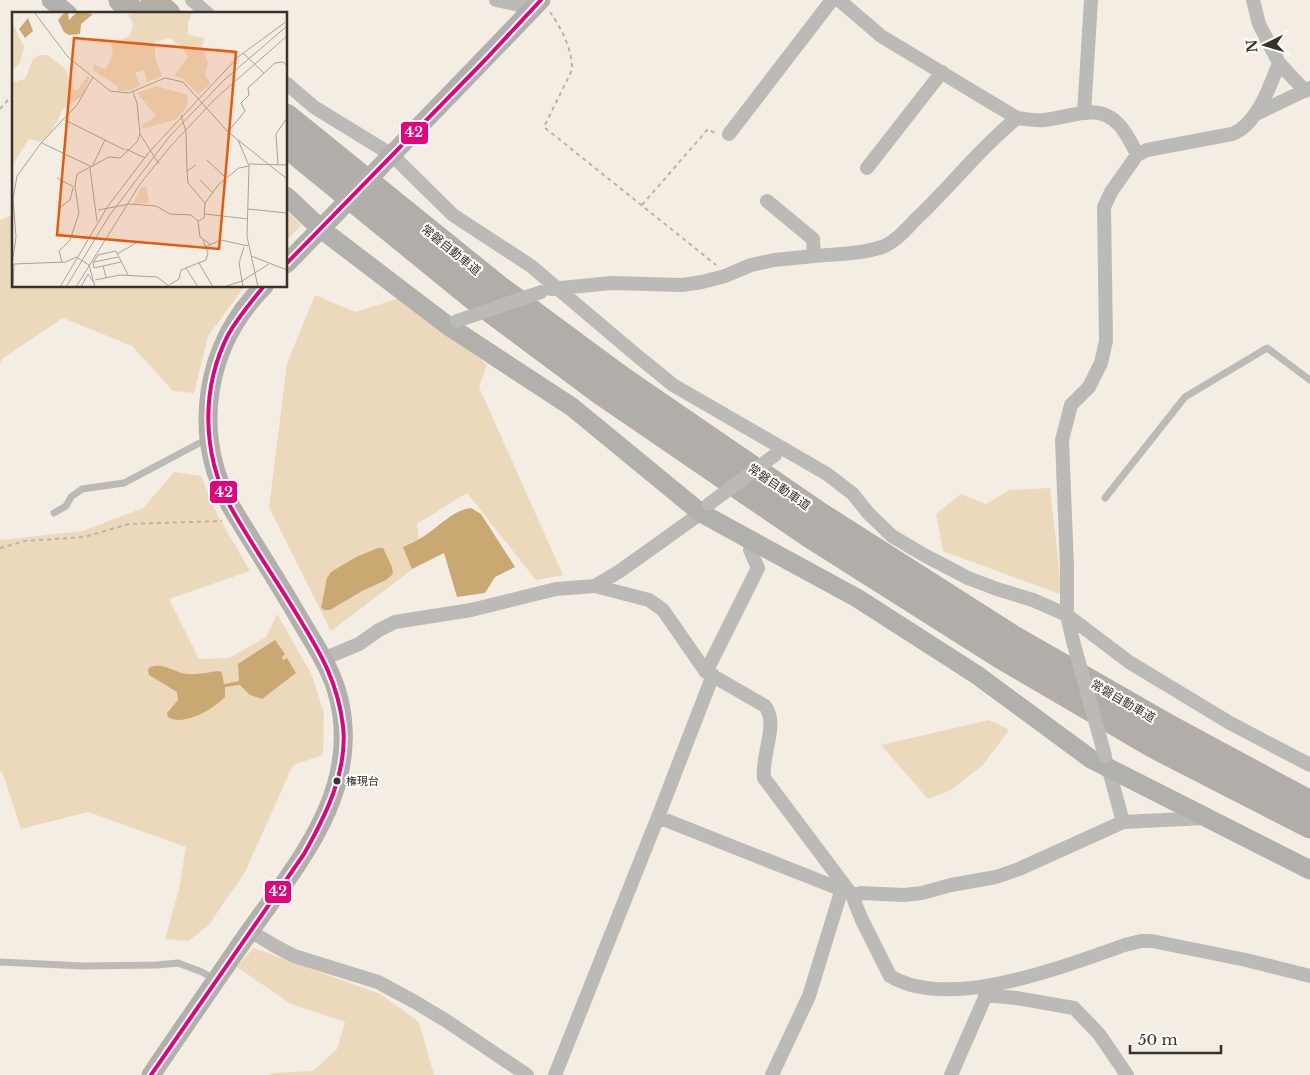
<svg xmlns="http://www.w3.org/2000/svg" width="1310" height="1075" viewBox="0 0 1310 1075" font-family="'Libre Baskerville','Noto Sans JP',serif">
<rect width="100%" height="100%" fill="#f3ede4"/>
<path fill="#ecd9bc" d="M 286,210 L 301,225 L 286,241 Z
M 14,214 L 14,286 L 245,286 L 208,336 L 194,393 L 173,391 L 132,346 L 63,318 L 2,359 L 0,363 L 0,220 Z
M 315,295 L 355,312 L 400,298 L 448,331 L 487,365 L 479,387 L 563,575 L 536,580 L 467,493 L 417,524 L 422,562 L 331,631 L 269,507 L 287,363 Z
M 174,472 L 201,476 L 217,514 L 250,571 L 169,599 L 199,659 L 229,658 L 266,637 L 277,614 L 311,673 L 324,713 L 323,755 L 293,765 L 245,872 L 208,926 L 188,941 L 165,939 L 179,889 L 186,847 L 88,812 L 21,829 L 3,774 L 0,770 L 0,540 L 83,531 L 143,508 Z
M 1050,488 L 1062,595 L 943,551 L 936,514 L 961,494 L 986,504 L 1009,490 Z
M 989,720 L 1009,730 L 983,765 L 951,790 L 928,799 L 881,745 Z
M 253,948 L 380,994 L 419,1022 L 434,1075 L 268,1075 L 272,1073 L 313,1071 L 337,1049 L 345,1022 L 291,1004 L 237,967 Z"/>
<path fill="#c9a871" d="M 471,508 L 481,514 L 515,567 L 495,577 L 485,593 L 457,597 L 444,553 L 412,569 L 403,547 C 409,544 415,542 421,538 C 437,529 452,510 471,508 Z
M 378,548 L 383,548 L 392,567 L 393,574 L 386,580 L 362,591 L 330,610 L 324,610 L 321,608 L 327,578 L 331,572 L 356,557 Z
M 275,640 L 285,654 L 282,657 L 283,660 L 287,658 L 296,673 L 262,699 L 250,695 L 240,685 L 225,687 L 225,697 C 214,709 183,727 168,717 L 167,713 L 178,700 L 177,692 L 149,675 L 148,670 L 150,667 C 165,662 174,673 188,674 C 198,675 209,672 219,671 L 222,673 L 224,684 L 239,681 L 238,664 Z"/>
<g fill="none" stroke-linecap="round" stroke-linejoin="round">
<path stroke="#b6b3af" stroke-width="2" stroke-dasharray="4 4" stroke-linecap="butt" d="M 550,12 C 561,27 573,51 572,70 L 544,127 L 716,265
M 0,109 L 14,93
M 642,205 L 708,129 L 715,133
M 0,548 L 25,541 L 84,537 L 129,524 L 222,521"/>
<path stroke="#bcbab7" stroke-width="7" d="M 1105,498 L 1185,397 L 1267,348 L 1310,380
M 54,513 L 66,506 L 71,497 L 82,489 L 124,483 L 209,438
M 0,962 L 83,966 L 157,965 L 178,963 L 202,972 L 216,980"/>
<path stroke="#bcbab7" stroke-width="14" d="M 192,0 L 208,14
M 496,0 L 534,8
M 839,0 L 881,36 L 1017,118 C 1026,119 1035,121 1044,120 C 1078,116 1104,99 1126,134 C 1130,141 1134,147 1137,155
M 1253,0 L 1259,24 L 1279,63 L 1305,91
M 286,83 L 314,107 L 392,155 L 453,215 L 531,266 L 635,354 L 673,385 L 827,474 L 853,494 L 869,514 L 892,536 L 924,555 L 968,578 L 997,589 L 1033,600 L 1067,615 L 1129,662 L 1230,723 L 1310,765
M 1084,113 L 1091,0
M 1254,115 L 1310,88
M 729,134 L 832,0
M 867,168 L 942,72
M 814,256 C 837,254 861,254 882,247 C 896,242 907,228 917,218 C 951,186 980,148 1017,118
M 551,289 L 611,283 L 682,285 L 702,282 L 725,276 L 751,265 L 774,260 L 814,256 L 813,239 L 767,201
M 595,586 L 649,600 L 663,610 L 706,672 L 765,706 C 779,724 761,755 764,778 L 845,886 L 852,895 L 861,918 L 890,976 C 950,1012 1064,966 1125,945 L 1141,941 L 1152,941 L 1246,960 L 1310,976
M 1073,641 L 1067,615 L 1067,567 L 1062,440 L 1071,405 L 1089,387 L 1101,363 L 1106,341 L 1104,207 L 1111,192 L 1137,155 L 1147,150 L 1232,134 C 1257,125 1270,86 1279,63
M 323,659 L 359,644 L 379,630 L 395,622 L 471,610 L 556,589 L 595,586 L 620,571 L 701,513 L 707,506
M 706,672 L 758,568 L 750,550 L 754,542
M 1107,763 L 1123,822
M 658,817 L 835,887 L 845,886
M 852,895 L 861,893 L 904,895 L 922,893 L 951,885 L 996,877 L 1019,869 L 1123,822 L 1205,818
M 250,931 L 275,946 L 294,956 L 378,982 L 415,1002 L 445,1020 L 527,1075
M 986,995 L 1016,998 L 1074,1008 L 1099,1034 L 1127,1075
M 555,1075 L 658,817 L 713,675
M 772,1075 L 809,996 L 840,895 L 845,886
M 951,1075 L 986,995 L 983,988"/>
<path stroke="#b2b0ac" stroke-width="19" d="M 51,0 L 68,14
M 378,169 L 541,0
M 286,196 L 321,229 L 447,325 L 572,407 L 701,513 L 857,598 L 977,675 L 1091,759 L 1310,870
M 286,264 L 337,212
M 151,1075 C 182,1029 214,983 245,938 C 296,865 365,789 337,692 C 329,665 313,642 299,618 C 277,580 253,543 230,505 C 191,432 205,345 264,286"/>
<path stroke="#b1ada8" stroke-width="25" d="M 121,0 L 135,14
M 153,0 L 168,14
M 286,116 L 499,288 L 621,378 L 819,514 L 1012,637 L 1171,728 L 1310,803
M 286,145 L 474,298 L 600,392 L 809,535 L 1000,656 L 1154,746 L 1310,826"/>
<path stroke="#bcbab7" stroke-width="14" d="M 457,321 L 541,292
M 709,504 L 775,455
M 1073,641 L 1105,756"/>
<path stroke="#b2b0ac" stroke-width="19" d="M 337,212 L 378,169"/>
<defs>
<path id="bus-1" d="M 286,264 L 486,59 L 541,0
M 151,1075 L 304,854 C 326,815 348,771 343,726 C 338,683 321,654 299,618 C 277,581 251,544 230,506 C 202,453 201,388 228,335 C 238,317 251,302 264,286"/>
</defs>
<use href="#bus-1" stroke="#fffdf9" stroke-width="8"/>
<use href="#bus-1" stroke="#e5007d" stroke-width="4"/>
</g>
<circle fill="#37332c" stroke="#fffdf9" stroke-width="2" cx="337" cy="781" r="4.5"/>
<g text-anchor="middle" stroke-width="4" stroke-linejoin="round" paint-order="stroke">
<g font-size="11" fill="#37332c" stroke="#fffdf9" text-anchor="start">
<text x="346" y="785">権現台</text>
</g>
<g font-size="12" fill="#37332c" stroke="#fffdf9">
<text transform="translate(451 250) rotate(39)" y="4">常磐自動車道</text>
<text transform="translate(779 487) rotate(34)" y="4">常磐自動車道</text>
<text transform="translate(1123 701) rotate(30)" y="4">常磐自動車道</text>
</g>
</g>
<g transform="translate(12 12)">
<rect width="275" height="275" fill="#f3ede4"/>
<path d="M 124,0 L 181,0 L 176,10 L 176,23 L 193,26 L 190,33 L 196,51 L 193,63 L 199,72 L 186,82 L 171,67 L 162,64 L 176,45 L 170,35 L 157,26 L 143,30 L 143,45 L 150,64 L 135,70 L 132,58 L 123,61 L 128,73 L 119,78 L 106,79 L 105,74 L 82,59 L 81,52 L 94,57 L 101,42 L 99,32 L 117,24 L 122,12 L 116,3 ZM 0,10 L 12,35 L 8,51 L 0,59 ZM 28,43 L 36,43 L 53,57 L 62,77 L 66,78 L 76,63 L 78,66 L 70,84 L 51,97 L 39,121 L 28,130 L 17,127 L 0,154 L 0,70 L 13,67 L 21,47 ZM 144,74 L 176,83 L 174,96 L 163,108 L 130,117 L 130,113 L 144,104 L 125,81 ZM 134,174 L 137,191 L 121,192 L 129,175 Z" fill="#ecd9bc"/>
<path d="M 53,0 L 56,1 L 57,8 L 65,0 L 81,2 L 69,12 L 68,22 L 57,23 L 52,20 L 46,8 ZM 16,6 L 21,19 L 13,26 L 7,17 Z" fill="#c9a871"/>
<path fill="none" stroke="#a8a39a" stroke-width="1" d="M 22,0 L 56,45 L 98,79 L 117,81 L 153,66 L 171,70 L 216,120 L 275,167M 231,41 L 252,61M 121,80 L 125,91 L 128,122 L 147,152M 169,103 L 174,120 L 175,159 L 184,153M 53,108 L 113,138M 216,120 L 233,99 L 229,91 L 237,83 L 236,76 L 263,51 L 271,50 L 275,54M 226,128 L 237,154 L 235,224 L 246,275M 30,131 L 80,155 L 93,128M 114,137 L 133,146M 195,148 L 214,166M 237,152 L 275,153M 266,153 L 264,122 L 275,106M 78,156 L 85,209M 175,159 L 176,171 L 193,191M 45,166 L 62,175M 188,168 L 201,181M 47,196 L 58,188 L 61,176M 236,197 L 275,201M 86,198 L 118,192 L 144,194 L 158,202 L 179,203 L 186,209 L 188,225 L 198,232M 193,202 L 236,207M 186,209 L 192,206 L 193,191 L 207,172 L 227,156 L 237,154M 193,235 L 209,228 L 236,234M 105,242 L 124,231M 239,244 L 275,258M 50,250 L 47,239 L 58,228 L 67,201 L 63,175 L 65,162 L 97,145 L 108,146 L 125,130 L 128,122M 82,250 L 106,245M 187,251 L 201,275M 0,252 L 4,225 L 1,187 L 5,164 L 29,131 L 65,93 L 81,65M 91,254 L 109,250M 174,256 L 186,275M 94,265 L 91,254 L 82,256 L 81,251 L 86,243 L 104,239 L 116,263M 83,268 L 108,263 L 145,265 L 158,275M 157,273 L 167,267 L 169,258 L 194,248 L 196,241 L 191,228M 1,275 L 2,252 L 54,250 L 64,245 L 77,253 L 83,275M 48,275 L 96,194 L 138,139 L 226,45 L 275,9M 54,275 L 97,204 L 157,125 L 212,68 L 275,14M 64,275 L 128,172 L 157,136 L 204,86 L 275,24M 69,275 L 76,262 L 82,271M 212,275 L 230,269 L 257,252M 231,275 L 227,251 L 232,235"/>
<path fill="#e8590c" fill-opacity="0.15" stroke="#e8590c" stroke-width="2.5" d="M 62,26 L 224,40 L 207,237 L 45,223 Z"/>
<rect width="275" height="275" fill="none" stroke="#37332c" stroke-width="2.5"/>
</g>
<g stroke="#fffdf9" stroke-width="2">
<rect x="400" y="121" width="29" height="24" rx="5" fill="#e5007d"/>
<rect x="209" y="480" width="29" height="24" rx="5" fill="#e5007d"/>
<rect x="264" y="880" width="28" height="24" rx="5" fill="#e5007d"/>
</g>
<g font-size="14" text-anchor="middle" font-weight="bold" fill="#fff">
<text x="414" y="137">42</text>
<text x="224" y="497">42</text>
<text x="278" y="896">42</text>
</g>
<g transform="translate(1265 45) rotate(265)" stroke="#fffdf9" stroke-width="4" paint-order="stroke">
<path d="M0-4L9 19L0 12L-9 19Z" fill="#37332c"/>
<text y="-8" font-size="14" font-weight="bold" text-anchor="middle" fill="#37332c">N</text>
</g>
<path d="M1130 1045v8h91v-8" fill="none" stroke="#37332c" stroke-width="2.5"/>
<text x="1138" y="1045" font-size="15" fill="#37332c" stroke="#fffdf9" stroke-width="4" paint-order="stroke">50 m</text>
</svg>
